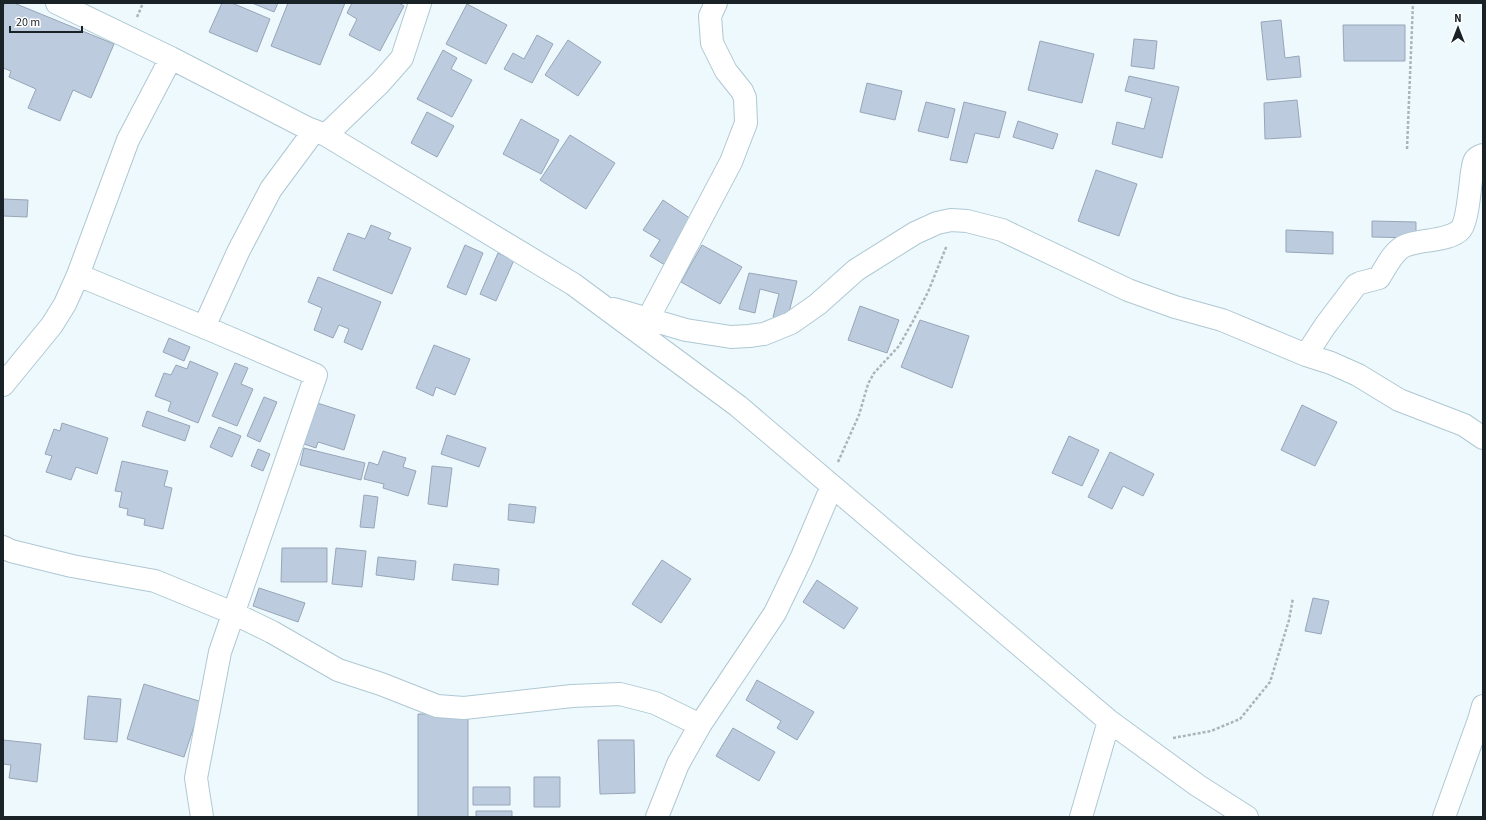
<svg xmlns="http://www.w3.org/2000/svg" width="1486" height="820" viewBox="0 0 1486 820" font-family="'Source Sans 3',sans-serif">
<rect width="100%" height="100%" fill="#eef9fd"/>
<path fill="#bccbde" stroke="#97a5b8" d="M 5,3 L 14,3 L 114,44 L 91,98 L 73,90 L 60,121 L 28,108 L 36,89 L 9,77 L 11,71 L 3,68 L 3,7 Z
M 222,3 L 232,3 L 270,19 L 257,52 L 209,32 Z
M 252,3 L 278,3 L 274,12 Z
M 288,3 L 345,3 L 320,65 L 271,46 Z
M 352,3 L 399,3 L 404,6 L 380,51 L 349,35 L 357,19 L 347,13 Z
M 467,4 L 507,25 L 486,64 L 446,44 Z
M 1281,20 L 1285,58 L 1299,56 L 1301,77 L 1267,80 L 1261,22 Z
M 1343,25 L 1405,25 L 1405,61 L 1344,61 Z
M 537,35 L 553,44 L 532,83 L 504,69 L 513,53 L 524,59 Z
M 1134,39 L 1157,41 L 1154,69 L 1131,66 Z
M 568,40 L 601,62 L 578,96 L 545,75 Z
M 1040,41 L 1094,54 L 1082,103 L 1028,90 Z
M 443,50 L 457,58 L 451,69 L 472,80 L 452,117 L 417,99 Z
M 1129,76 L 1179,87 L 1162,158 L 1112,144 L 1117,122 L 1144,129 L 1152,98 L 1125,91 Z
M 867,83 L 902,91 L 895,120 L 860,112 Z
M 1297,100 L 1301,137 L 1265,139 L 1264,103 Z
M 926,102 L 955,109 L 948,138 L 918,131 Z
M 964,102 L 1006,112 L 999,138 L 975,133 L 967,163 L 950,160 Z
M 427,112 L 454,126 L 437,157 L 411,143 Z
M 521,119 L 559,140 L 541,174 L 503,154 Z
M 1018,121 L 1058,134 L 1053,149 L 1013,137 Z
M 570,135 L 615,163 L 586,209 L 540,180 Z
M 1096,170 L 1137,184 L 1119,236 L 1078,221 Z
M 3,199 L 28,200 L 27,217 L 3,216 Z
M 663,200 L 694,221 L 665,265 L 650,256 L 660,240 L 643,230 Z
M 1372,221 L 1416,222 L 1416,238 L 1372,237 Z
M 371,225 L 391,233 L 388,239 L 411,248 L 392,294 L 333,270 L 348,233 L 365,239 Z
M 1286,230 L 1333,232 L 1333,254 L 1286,252 Z
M 465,245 L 483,253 L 466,295 L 447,287 Z
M 702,245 L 742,267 L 720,304 L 681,282 Z
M 498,253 L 514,260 L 496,301 L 480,294 Z
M 749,273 L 797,281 L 787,320 L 773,317 L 779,294 L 760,289 L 755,313 L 739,309 Z
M 318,277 L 381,302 L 362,350 L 344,342 L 349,329 L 339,325 L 333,338 L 314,330 L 322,308 L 308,302 Z
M 860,306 L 899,320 L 887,353 L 848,340 Z
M 920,320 L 969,336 L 952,388 L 901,367 Z
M 169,338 L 190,347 L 184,361 L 163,352 Z
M 434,345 L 470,359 L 455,395 L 436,387 L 433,396 L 416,388 Z
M 190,361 L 218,373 L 198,423 L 168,411 L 171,402 L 155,396 L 164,373 L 171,375 L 176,365 L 187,369 Z
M 235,363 L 248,368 L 241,384 L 253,389 L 237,426 L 212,416 Z
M 264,397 L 277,402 L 260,442 L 247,436 Z
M 314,402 L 355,415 L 344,450 L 318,442 L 316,448 L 301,443 Z
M 1302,405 L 1337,422 L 1315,466 L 1281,450 Z
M 147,411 L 190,426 L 185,441 L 142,426 Z
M 62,423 L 108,438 L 97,474 L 76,467 L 71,480 L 46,472 L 52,456 L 45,454 L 54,429 L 60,431 Z
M 219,427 L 241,436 L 232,457 L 210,447 Z
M 447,435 L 486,448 L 479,467 L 441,454 Z
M 1069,436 L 1099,450 L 1082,486 L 1052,473 Z
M 304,448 L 365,463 L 361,480 L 300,465 Z
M 258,449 L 270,454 L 263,471 L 251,466 Z
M 383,451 L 406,458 L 403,467 L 416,471 L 408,496 L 383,488 L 384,484 L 364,479 L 369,462 L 378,465 Z
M 1110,452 L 1154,474 L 1143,496 L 1123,486 L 1112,509 L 1088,497 Z
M 122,461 L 168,471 L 164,486 L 172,488 L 163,529 L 144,525 L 145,519 L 127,515 L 128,509 L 119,507 L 122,492 L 115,491 Z
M 432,466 L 452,468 L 447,507 L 428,504 Z
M 364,495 L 378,497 L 374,528 L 360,527 Z
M 509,504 L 536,507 L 534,523 L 508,520 Z
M 282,548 L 327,548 L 327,582 L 281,582 Z
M 336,548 L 366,551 L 362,587 L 332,584 Z
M 378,557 L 416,561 L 414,580 L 376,575 Z
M 662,560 L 691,579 L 661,623 L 632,604 Z
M 454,564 L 499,569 L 498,585 L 452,580 Z
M 817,580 L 858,608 L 844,629 L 803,602 Z
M 259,588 L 305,603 L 298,622 L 253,606 Z
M 1313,598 L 1329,601 L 1321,634 L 1305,631 Z
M 757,680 L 814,712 L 797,740 L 777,728 L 781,721 L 746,700 Z
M 144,684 L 202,702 L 184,757 L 127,739 Z
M 88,696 L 121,699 L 117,742 L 84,739 Z
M 418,714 L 468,714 L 468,817 L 418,817 Z
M 733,728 L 775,752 L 759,781 L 716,756 Z
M 3,740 L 41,744 L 37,782 L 9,778 L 11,765 L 3,764 Z
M 598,740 L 634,740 L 635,793 L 600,794 Z
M 534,777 L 560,777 L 560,807 L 534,807 Z
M 473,787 L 510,787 L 510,805 L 473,805 Z
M 476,811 L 512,811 L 512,817 L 476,817 Z"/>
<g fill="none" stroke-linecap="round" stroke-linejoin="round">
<defs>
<path id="minor" d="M 57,3 L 171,58 L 307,128 L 326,135 L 573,284 L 738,406 L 1109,721 L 1197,785 L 1247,817
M 326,135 L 380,83 L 402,58 L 420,3
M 78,275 L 211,330 L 316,375 L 220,652 L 196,778 L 202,817
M 614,309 L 686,330 L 731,337 L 749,336 L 764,334 L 791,323 L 818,304 L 856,270 L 915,233 L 937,223 L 951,220 L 967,221 L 1002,230 L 1128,290 L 1175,307 L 1222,320 L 1306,355 L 1331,363 L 1358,375 L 1399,400 L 1464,425 L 1483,438
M 648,319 L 731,162 L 746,123 L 745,98 L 742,91 L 726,71 L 712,43 L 710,16 L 716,3
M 204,327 L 239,250 L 271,189 L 314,131
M 1306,355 L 1325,326 L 1356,285 L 1360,283 L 1379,278 C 1385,269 1391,255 1401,248 C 1415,238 1449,243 1461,229 C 1468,220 1470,185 1472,172 C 1473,168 1473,163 1475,160 C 1477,157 1480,156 1483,155
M 3,385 L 52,325 L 65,304 L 78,275 L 128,140 L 171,58
M 3,547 L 11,551 L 72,566 L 155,581 L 233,613 L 272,632 L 338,670 L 381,684 L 437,706 L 464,708 L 572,696 L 620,694 L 655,703 L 700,725
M 657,817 L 678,764 L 700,725 L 775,613 L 801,559 L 832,486
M 1081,817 L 1109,721
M 1444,817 L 1479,720 L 1483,706"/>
</defs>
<use href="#minor" stroke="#aec8d3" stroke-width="24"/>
<path stroke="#aab5b9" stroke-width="2.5" stroke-dasharray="3 2" stroke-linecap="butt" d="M 137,17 L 143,3
M 1407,149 L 1413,3
M 838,462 L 859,415 L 868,384 L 874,373 L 899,346 L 913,321 L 928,292 L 947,245
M 1173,738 L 1211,731 L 1240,719 L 1270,682 L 1289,620 L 1293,598"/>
<use href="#minor" stroke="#fff" stroke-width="22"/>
</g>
<rect width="1486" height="820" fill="none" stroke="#192227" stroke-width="8"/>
<g transform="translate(1458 28)" stroke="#ffffff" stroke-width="3" paint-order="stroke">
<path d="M0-3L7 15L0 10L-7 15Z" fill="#192227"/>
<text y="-6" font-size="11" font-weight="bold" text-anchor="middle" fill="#192227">N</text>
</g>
<path d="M10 26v6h72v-6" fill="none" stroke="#192227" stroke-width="2"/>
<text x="16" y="26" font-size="12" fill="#192227" stroke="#ffffff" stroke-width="3" paint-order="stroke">20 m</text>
</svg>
